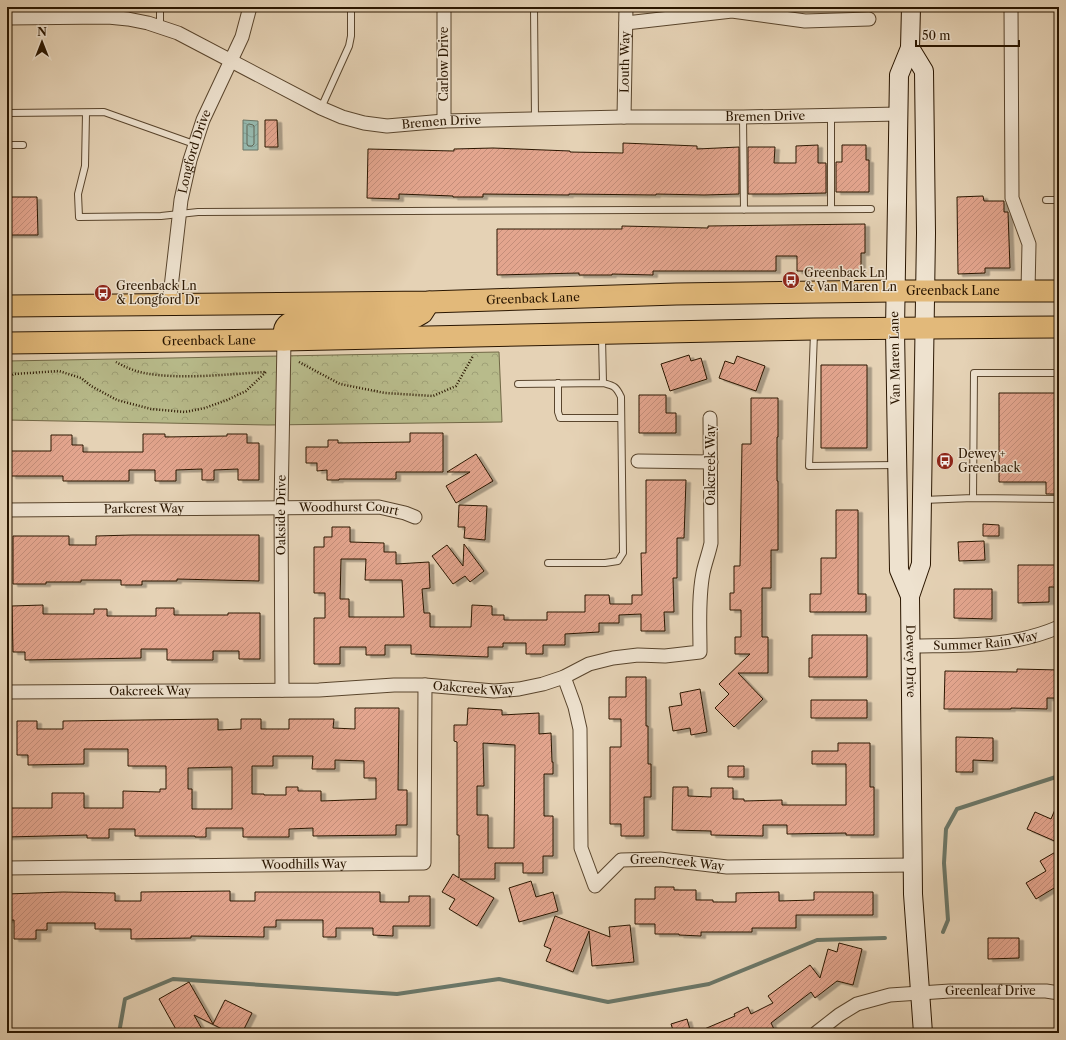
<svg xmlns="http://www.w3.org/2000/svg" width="1066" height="1040" viewBox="0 0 1066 1040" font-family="'Libre Caslon Text',serif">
<defs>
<pattern id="park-crowns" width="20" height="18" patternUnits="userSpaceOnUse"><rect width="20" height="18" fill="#b8bb8b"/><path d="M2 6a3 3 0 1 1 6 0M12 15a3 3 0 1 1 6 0" fill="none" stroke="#9ea076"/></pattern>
<pattern id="water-waves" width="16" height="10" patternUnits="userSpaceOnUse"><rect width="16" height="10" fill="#96b8ad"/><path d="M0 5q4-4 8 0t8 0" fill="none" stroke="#819d93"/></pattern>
<pattern id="building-hatch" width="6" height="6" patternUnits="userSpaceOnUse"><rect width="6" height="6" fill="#e3a58e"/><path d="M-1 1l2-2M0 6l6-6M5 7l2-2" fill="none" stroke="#c38d79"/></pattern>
<filter id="shadow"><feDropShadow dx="4.5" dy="2.5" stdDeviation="0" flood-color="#0004"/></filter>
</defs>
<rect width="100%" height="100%" fill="#e5d2b5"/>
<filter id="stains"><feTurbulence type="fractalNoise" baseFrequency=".005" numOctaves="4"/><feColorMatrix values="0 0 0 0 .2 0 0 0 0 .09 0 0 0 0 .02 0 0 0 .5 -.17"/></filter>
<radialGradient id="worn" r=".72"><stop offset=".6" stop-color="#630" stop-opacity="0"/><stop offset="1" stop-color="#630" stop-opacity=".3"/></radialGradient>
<path fill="url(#park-crowns)" stroke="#716846" d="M 499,352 L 502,422 L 268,425 L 7,420 L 7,361 Z"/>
<path fill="url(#water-waves)" stroke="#6b7768" d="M 243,120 L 258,121 L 258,150 L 243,150 Z"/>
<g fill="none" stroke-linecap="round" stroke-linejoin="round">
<path stroke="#606756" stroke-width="1" d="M 249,124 L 253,125 L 254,126 L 254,144 L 252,146 L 248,146 L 247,144 L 247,126 Z"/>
<path stroke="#6b7768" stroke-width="4" d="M 943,932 L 948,920 L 944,863 L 946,829 L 957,809 L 1059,776
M 119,1033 L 125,999 L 173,979 L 397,994 L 499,979 L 608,1002 L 709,984 L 817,940 L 885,938"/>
</g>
<path fill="url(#building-hatch)" stroke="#2a1600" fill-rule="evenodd" filter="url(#shadow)" d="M 265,120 L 277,120 L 278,147 L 265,147 Z
M 623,143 L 697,146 L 697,149 L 739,147 L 739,194 L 704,195 L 656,194 L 656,195 L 569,194 L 569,195 L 483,194 L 483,197 L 453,197 L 453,196 L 399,194 L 399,199 L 367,198 L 368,149 L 454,151 L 454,149 L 493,148 L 570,151 L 570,152 L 623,153 Z
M 818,145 L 818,163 L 826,163 L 826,193 L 779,194 L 748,194 L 748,147 L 775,147 L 774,163 L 796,163 L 796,146 Z
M 842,145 L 866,145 L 866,160 L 869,160 L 869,192 L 836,192 L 836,162 L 842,162 Z
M 983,196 L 984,201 L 1004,201 L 1004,212 L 1008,212 L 1010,268 L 985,268 L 985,273 L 958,274 L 957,197 Z
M 7,197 L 37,197 L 38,235 L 7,235 Z
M 865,224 L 865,253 L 861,253 L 861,271 L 797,271 L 797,256 L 776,256 L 776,271 L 653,271 L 653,275 L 612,274 L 612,275 L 579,275 L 579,273 L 497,275 L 497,229 L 622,229 L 622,226 L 708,228 L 708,226 Z
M 689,355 L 691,361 L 701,358 L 707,379 L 670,391 L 661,364 Z
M 737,356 L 765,366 L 756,391 L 719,378 L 725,361 L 734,364 Z
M 821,365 L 867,365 L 867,448 L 821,448 Z
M 999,393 L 1059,393 L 1059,494 L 1046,494 L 1046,482 L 999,482 Z
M 639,395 L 666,395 L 666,413 L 676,413 L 676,433 L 639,433 Z
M 751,398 L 778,398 L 778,437 L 777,437 L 777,481 L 778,481 L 778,550 L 771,550 L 771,588 L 762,588 L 762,637 L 768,637 L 768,673 L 738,673 L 763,699 L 734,727 L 715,708 L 729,694 L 719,684 L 750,654 L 735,654 L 735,637 L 741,637 L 741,610 L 730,610 L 730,593 L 734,593 L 734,566 L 740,566 L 742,444 L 751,444 Z
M 410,433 L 443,433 L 443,472 L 396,472 L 396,479 L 339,479 L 339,480 L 327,480 L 327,470 L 317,471 L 317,463 L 306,463 L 306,447 L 328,447 L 328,440 L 338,440 L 338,443 L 410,442 Z
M 143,434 L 165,434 L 165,437 L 227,436 L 227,434 L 247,434 L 247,443 L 259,443 L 259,480 L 238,480 L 238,469 L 214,470 L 214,480 L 202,480 L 202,469 L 176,470 L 176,481 L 155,481 L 155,470 L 129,470 L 129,481 L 63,481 L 63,476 L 11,476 L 11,451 L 51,451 L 51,435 L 72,435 L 72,445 L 83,445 L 83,452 L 143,452 Z
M 476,454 L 493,481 L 456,503 L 446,486 L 470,472 L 447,472 Z
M 646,480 L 686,480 L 684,538 L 677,538 L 677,578 L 673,578 L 674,612 L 664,612 L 665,631 L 641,631 L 641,614 L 619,615 L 619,623 L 599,623 L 599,632 L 565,634 L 565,645 L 543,645 L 543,654 L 526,654 L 526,643 L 503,643 L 503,647 L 488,647 L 488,657 L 411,654 L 411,645 L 385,645 L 385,655 L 366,655 L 366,647 L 340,647 L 340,664 L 314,664 L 314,618 L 325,618 L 325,593 L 314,593 L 314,547 L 324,547 L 324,537 L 332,537 L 332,527 L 350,527 L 350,542 L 384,543 L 384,552 L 396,552 L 396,564 L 429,562 L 430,588 L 422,589 L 424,613 L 430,613 L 430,627 L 471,627 L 472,605 L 492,606 L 492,615 L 504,615 L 504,620 L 547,620 L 547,612 L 585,612 L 585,595 L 609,595 L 610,604 L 632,604 L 632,595 L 642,595 L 641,553 L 646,553 ZM 341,559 L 366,559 L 365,580 L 402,580 L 404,617 L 349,617 L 349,599 L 340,599 Z
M 459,505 L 487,506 L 485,540 L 464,538 L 465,527 L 458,527 Z
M 836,510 L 858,510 L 858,594 L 866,594 L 866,612 L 810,612 L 810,594 L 821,594 L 821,558 L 836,558 Z
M 983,524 L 999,525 L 999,536 L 983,536 Z
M 132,535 L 259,535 L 259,581 L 177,579 L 177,581 L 142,581 L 142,585 L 121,585 L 121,580 L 81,580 L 81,582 L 46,582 L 46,584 L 13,584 L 13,536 L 69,536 L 69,545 L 96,545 L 96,536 Z
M 984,541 L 985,560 L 959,561 L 958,542 Z
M 464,544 L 484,571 L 470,582 L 465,576 L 453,584 L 432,556 L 447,545 L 463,566 Z
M 1018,565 L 1059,565 L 1059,587 L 1049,587 L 1049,602 L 1018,603 Z
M 954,589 L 992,589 L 992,619 L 954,618 Z
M 43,605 L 43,614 L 94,614 L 94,609 L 107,609 L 107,616 L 156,616 L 156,608 L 174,608 L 174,615 L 228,615 L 228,613 L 260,613 L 260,659 L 239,659 L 239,651 L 213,651 L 213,660 L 167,660 L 167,649 L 141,649 L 141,658 L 25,660 L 25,652 L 13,652 L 12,606 Z
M 812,635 L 867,635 L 867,677 L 809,677 L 809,658 L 812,658 Z
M 1017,669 L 1059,670 L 1059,698 L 1047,698 L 1047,709 L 1011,708 L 1011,709 L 944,709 L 945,671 L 1017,672 Z
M 626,677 L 646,677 L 646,726 L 648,726 L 648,764 L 651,764 L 651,797 L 644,797 L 644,836 L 621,836 L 621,824 L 610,824 L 610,747 L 621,747 L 621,719 L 609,719 L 609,697 L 626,697 Z
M 700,689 L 707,732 L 691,735 L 690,728 L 673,731 L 669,707 L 682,705 L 680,693 Z
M 811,700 L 867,700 L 867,718 L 811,718 Z
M 355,708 L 399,708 L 398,790 L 407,790 L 407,825 L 396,825 L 396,835 L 313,836 L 313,828 L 289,829 L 289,837 L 243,837 L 243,828 L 206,828 L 206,837 L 195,837 L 195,836 L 135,836 L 135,829 L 109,829 L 109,838 L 87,838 L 87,835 L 7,837 L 7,808 L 52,808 L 52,793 L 84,793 L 84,808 L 123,808 L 123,791 L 160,792 L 160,789 L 166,789 L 166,766 L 128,766 L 128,749 L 84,749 L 84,764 L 28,765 L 28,755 L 17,755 L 17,721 L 37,721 L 37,729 L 63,729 L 63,721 L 218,719 L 218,730 L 241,729 L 241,719 L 261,719 L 261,729 L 289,729 L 289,719 L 334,719 L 333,728 L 355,729 ZM 273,756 L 313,756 L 312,769 L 335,769 L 335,760 L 364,761 L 364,778 L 376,778 L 376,799 L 321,801 L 321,791 L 298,791 L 298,787 L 286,787 L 286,795 L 264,795 L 264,794 L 252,794 L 252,766 L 273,766 ZM 232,767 L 232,809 L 192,809 L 192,789 L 188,789 L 188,768 Z
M 468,708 L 502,710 L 502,715 L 539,713 L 539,734 L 551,733 L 552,762 L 553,762 L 553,774 L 544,774 L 544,816 L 553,816 L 553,856 L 543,856 L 543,873 L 523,873 L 523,863 L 495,863 L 495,879 L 460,879 L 494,898 L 477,926 L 449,909 L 455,899 L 442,892 L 453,874 L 459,878 L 459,835 L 457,835 L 457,742 L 454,741 L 454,725 L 467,725 ZM 483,743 L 515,745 L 514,848 L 488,848 L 488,815 L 477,815 L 477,786 L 484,786 Z
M 956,737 L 993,738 L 993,761 L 973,760 L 973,772 L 956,772 Z
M 838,743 L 870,743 L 870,787 L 874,787 L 874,835 L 846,835 L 846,833 L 787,834 L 787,825 L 763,825 L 763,836 L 711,835 L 711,831 L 672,830 L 673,787 L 688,787 L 688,796 L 711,797 L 711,788 L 733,788 L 733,799 L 744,799 L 744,801 L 782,800 L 782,805 L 846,805 L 846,764 L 812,764 L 812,751 L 838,751 Z
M 728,766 L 744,766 L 744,777 L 728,777 Z
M 1059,800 L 1059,843 L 1027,829 L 1035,812 L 1051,819 Z
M 1059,850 L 1059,885 L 1036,899 L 1026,883 L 1046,871 L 1040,861 Z
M 531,881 L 536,897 L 553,892 L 558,911 L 519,922 L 509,888 Z
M 655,887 L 674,887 L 674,890 L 696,890 L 696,900 L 713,900 L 713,902 L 736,902 L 736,893 L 779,892 L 779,901 L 814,900 L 814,892 L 873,892 L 873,915 L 796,915 L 796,928 L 752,928 L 752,932 L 701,932 L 701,936 L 679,935 L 679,934 L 655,934 L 655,924 L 635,924 L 635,899 L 655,899 Z
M 230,891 L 230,901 L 255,901 L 255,892 L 380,892 L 380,902 L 409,902 L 409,896 L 430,896 L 430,926 L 393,926 L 393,936 L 373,935 L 373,928 L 336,928 L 336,937 L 323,937 L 323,920 L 276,920 L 276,927 L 264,927 L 264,937 L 191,936 L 191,938 L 131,939 L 131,929 L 95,929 L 95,923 L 47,923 L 47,930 L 36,930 L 36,939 L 14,939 L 14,920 L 7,920 L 7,894 L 63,892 L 115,893 L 115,901 L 141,901 L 141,892 Z
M 555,916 L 610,937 L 609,927 L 630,925 L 634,962 L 592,966 L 589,931 L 573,972 L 546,961 L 551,949 L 544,946 Z
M 988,938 L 1019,938 L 1019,958 L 988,959 Z
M 839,943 L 862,949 L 853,985 L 837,981 L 815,998 L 811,992 L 771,1023 L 774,1029 L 766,1033 L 695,1033 L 735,1016 L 734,1014 L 748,1007 L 751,1014 L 773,1003 L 768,996 L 810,965 L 820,978 L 828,949 L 837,952 Z
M 189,982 L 213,1024 L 225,1000 L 252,1013 L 242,1033 L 230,1033 L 194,1015 L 204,1033 L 178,1033 L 159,999 Z
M 687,1019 L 691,1033 L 674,1033 L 671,1024 Z"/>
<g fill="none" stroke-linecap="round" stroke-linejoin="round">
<defs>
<path id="lane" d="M 160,7 L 160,27
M 534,7 L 535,119
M 321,108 L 349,46 L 351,36 L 351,7
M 7,113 L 104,112 L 194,144
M 86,113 L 85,166 L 78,194 L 79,217 L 161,216 L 198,212 L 871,209
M 831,115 L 831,209
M 743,117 L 744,210
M 7,145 L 23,145
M 1046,200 L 1059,200
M 814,333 L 809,466 L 896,465
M 602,337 L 603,383
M 558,383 L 558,412 L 560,418 L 621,418
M 518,384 L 603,383 C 614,386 616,386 621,397 L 623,553 L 618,561 L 605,563 L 548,563
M 973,498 L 974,373 L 1059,373
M 923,500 L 973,498 L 1059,499"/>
<g id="street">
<path d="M 444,7 L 444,121"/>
<path d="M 1011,7 L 1012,198 L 1029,244 L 1028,291"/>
<path id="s1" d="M 7,18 L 108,17 L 128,19 L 148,23 L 178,33 L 321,108 L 342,117 L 364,123 L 387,126 L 444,121 L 624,117 L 743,117 L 899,114"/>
<path d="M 626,23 L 732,11 L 805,21 L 869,19"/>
<path id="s2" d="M 624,117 L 626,7"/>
<path id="s3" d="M 169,305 L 181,200 L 190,160 L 203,120 L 242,37 L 250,7"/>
<path d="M 638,461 L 711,462"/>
<path id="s4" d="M 7,510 L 379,507 L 405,513 L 415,517"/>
<path id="s5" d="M 911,646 C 962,645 1011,648 1059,627"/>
<path id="s6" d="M 564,677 L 575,707 L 580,729 L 581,848 L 595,886 L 621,860 L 660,859 L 727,867 L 913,865"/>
<path id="s7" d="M 282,690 L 281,507 L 284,340"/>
<path id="s8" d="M 7,692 L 319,690 L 394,685 L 425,685 L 494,691 L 519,689 L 543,684 L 564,677 L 589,664 L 613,658 L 638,655 L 665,656 L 700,652 C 700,626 698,599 703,573 C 705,563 709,553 711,543 L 710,418"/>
<path id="s9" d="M 7,868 L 424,863 L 425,685"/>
<path id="s10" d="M 816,1033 L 839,1015 L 857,1004 L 890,995 L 950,991 L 1046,991 L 1059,993"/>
</g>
<g id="secondary">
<path id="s11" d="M 910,48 L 924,71 L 926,233 L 921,564 L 910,596 L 913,894 L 923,1033"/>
<path d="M 910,596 L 899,570 L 895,330 L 899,75 L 910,48 L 911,7"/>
</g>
<g id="primary">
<path id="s12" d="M 7,306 L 429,302 L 676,294 L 895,291 L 1059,291"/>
<path d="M 284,340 C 284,332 283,326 292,322 L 415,317 L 422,313 L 429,302"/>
<path id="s13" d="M 7,343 L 284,340 L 814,329 L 1059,327"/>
</g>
</defs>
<use href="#lane" stroke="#59452d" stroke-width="8"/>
<use href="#street" stroke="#59452d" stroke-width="15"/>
<use href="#secondary" stroke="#2a1600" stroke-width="20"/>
<use href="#primary" stroke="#2a1600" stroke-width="23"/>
<path stroke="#2a1600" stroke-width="2.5" stroke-dasharray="1 2" stroke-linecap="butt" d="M 299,362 L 340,384 L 385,393 L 433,396 L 456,386 L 473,356
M 7,378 L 14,374 L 59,371 L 81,378 L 91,386 L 117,400 L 151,409 L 185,412 L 205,408 L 227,400 L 246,391 L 266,372 C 228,374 182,380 144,373 C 134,371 125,367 116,362"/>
<use href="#lane" stroke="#eee2cf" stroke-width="6"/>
<use href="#street" stroke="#eee2cf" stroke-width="13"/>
<use href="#secondary" stroke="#eee2cf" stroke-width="18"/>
<use href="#primary" stroke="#e2b97a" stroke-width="21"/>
</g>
<defs>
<symbol id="bus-disc" viewBox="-11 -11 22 22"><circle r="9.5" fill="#8f2418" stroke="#eee2cf"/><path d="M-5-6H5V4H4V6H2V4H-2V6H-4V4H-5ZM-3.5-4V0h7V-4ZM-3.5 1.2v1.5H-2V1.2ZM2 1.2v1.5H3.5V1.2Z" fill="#fff"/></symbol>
</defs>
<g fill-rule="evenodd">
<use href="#bus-disc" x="781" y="270" width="20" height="20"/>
<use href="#bus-disc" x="93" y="283" width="20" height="20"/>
<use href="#bus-disc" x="935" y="451" width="20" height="20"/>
</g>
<g text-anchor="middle" stroke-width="3" stroke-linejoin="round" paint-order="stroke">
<g font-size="12" fill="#2a1600" stroke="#eee2cf">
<text dy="4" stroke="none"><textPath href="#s2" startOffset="55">Louth Way</textPath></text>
<text transform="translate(444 64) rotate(-90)" y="4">Carlow Drive</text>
<text dy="4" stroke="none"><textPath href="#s1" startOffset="782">Bremen Drive</textPath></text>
<text dy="4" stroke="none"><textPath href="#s1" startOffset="458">Bremen Drive</textPath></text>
<text dy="4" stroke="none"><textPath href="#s3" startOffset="156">Longford Drive</textPath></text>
<text dy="4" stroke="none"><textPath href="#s12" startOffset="946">Greenback Lane</textPath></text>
<text dy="4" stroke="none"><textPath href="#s12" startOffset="526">Greenback Lane</textPath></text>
<text dy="4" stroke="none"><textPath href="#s13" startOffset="202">Greenback Lane</textPath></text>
<text transform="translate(895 358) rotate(-91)" y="4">Van Maren Lane</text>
<text transform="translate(711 465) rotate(-90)" y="4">Oakcreek Way</text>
<text dy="4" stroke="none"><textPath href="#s4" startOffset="137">Parkcrest Way</textPath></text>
<text dy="4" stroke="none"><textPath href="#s4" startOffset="342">Woodhurst Court</textPath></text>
<text dy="4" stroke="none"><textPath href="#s7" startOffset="175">Oakside Drive</textPath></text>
<text dy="4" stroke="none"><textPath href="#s5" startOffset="75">Summer Rain Way</textPath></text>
<text dy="4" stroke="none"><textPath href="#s11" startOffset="619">Dewey Drive</textPath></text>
<text dy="4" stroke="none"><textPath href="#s8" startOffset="467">Oakcreek Way</textPath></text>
<text dy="4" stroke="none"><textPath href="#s8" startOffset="143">Oakcreek Way</textPath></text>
<text dy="4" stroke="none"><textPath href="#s6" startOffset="307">Greencreek Way</textPath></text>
<text dy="4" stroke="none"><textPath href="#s9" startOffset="297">Woodhills Way</textPath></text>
<text dy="4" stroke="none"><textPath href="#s10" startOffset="185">Greenleaf Drive</textPath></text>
</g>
<g font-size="12" fill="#2a1600" stroke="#eee2cf" text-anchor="start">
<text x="804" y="277">Greenback Ln<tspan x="804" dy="14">&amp; Van Maren Ln</tspan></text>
<text x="116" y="290">Greenback Ln<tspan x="116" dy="14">&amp; Longford Dr</tspan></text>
<text x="958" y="458">Dewey +<tspan x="958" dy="14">Greenback</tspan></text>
</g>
</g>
<rect width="1066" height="1040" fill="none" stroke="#e5d2b5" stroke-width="24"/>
<rect x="8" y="8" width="1050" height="1024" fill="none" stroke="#2a1600" stroke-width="2"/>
<rect x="12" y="12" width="1042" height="1016" fill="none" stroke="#2a1600"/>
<g transform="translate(42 42)" stroke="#eee2cf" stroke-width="3" paint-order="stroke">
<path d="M0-3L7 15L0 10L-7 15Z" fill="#2a1600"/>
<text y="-6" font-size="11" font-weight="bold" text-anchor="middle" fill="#2a1600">N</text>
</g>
<path d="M916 40v6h103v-6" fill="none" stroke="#2a1600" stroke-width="2"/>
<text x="922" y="40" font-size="12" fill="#2a1600" stroke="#eee2cf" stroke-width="3" paint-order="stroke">50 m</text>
<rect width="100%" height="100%" filter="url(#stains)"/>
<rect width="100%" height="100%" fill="url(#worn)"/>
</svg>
